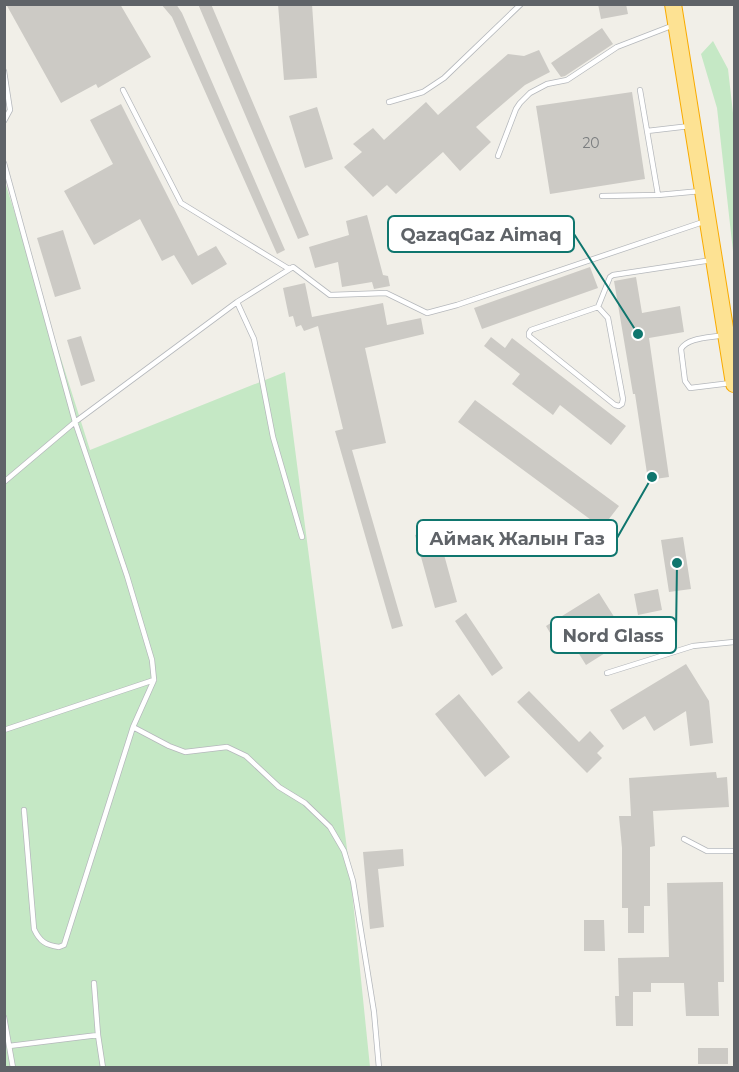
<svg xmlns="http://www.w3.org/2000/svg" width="739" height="1072" viewBox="0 0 739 1072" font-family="Montserrat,sans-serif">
<rect width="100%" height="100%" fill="#f1efe8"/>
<path fill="#c5e8c5" d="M 713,41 L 728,69 L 734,122 L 734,260 L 717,108 L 701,54 Z
M 4,179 L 90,450 L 285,372 L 350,872 L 370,1067 L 5,1067 Z"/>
<path fill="#cccac5" d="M 6,4 L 120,4 L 151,57 L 98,88 L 96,84 L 61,103 Z
M 161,4 L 176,4 L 182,13 L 285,250 L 277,254 L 172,17 Z
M 198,4 L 211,4 L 309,235 L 298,239 Z
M 278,4 L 312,4 L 317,78 L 284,80 Z
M 598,4 L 626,4 L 628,14 L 601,19 Z
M 602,28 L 613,44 L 565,76 L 561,77 L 551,63 Z
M 539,50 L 550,72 L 525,85 L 476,127 L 491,142 L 460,171 L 443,152 L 396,194 L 387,185 L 373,197 L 344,167 L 362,152 L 353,144 L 373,128 L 384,140 L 426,102 L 438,115 L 508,54 L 524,56 Z
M 632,92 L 645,179 L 550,194 L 536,106 Z
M 121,104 L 198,256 L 216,246 L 227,264 L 192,285 L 174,255 L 162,261 L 140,219 L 94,245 L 64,191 L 113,164 L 90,120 Z
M 317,107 L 333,159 L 305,168 L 289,116 Z
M 367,215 L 383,275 L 388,276 L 390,286 L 374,289 L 372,282 L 342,287 L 338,262 L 315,268 L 309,247 L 349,235 L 346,221 Z
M 63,230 L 81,289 L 55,297 L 37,238 Z
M 590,267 L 598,288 L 482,329 L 474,308 Z
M 636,277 L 642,313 L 680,306 L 684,332 L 649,338 L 669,477 L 648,480 L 635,394 L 633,394 L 614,281 Z
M 305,283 L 312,317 L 383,303 L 387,325 L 421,318 L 424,334 L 365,348 L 386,443 L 352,450 L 403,626 L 392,629 L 335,431 L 343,429 L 318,326 L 304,331 L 301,325 L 296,327 L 293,316 L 289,317 L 283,288 Z
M 81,336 L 95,381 L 81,386 L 67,340 Z
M 491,337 L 505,348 L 512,338 L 626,426 L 611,445 L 560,405 L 553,415 L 512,384 L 520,374 L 484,346 Z
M 475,400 L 619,506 L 602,528 L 458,422 Z
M 437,529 L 457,602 L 435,608 L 415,535 Z
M 683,537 L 691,589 L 669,592 L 661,540 Z
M 658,589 L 662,610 L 638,615 L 634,594 Z
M 599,593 L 618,623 L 627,617 L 637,633 L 586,665 L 571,641 L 559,648 L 546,626 Z
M 466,613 L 503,668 L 492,676 L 455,621 Z
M 686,664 L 709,701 L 713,743 L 690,746 L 686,711 L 654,731 L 645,716 L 623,730 L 610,710 Z
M 529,691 L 579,742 L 590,731 L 604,746 L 597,753 L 602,758 L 587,773 L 517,702 Z
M 459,694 L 510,757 L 485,777 L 435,714 Z
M 716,772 L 717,778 L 727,777 L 729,807 L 653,811 L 655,846 L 650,847 L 650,906 L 644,906 L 644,933 L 628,933 L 628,908 L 622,908 L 622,848 L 619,816 L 631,816 L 629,778 Z
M 403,849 L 404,866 L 378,869 L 384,927 L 370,929 L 363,852 Z
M 723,882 L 724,982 L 718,982 L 719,1016 L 686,1016 L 684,983 L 651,983 L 651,992 L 633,992 L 633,1026 L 616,1026 L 615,996 L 619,996 L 618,958 L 669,957 L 667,883 Z
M 584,920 L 604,920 L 605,951 L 584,951 Z
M 698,1048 L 728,1048 L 728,1064 L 698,1064 Z"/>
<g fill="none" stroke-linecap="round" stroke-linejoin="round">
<defs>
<path id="lane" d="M 4,71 L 10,110 L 4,121
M 123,90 L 181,203 L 289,269
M 640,90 L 658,195
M 389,102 L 423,92 L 444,78 L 521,4
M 647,131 L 690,126
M 498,156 L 516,109 L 520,103 L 530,93 L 547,84 L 567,80 L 617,47 L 674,25
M 4,163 L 75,422 L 237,302 L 293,267 L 330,295 L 386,293 L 427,313 L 457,305 L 706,221
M 602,196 L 658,195 L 701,191
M 237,302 L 254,339 L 273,437 L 302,537
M 598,307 L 608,318 L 623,399 L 622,404 L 619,406 L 615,405 L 529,336 L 529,333 L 531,330 L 598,307 L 610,277 L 613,275 L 712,260
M 724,335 C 711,338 688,337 681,349 L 685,381 L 690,388 L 731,383
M 4,482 L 75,422 L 127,576 L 152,660 L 154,680 L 133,727 L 64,945 L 59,947 C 46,945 40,942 34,929 L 24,810
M 607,673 L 693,646 L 734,642
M 133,727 L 169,746 L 185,752 L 227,747 L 246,756 L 279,787 L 305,803 L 330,827 L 344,851 L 353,881 L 374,1012 L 379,1068
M 4,730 L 154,680
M 684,839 L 707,851 L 734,851
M 4,1017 L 13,1068
M 98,1035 L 103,1068
M 9,1046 L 98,1035 L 94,983"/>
<path id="highway" d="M 673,4 L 734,384"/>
</defs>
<use href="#lane" stroke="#b5b8bc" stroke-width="6"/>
<use href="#highway" stroke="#f9ab00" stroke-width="18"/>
<use href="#lane" stroke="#fff" stroke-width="4.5"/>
<use href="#highway" stroke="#fde293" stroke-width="16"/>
</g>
<g text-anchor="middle" stroke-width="4.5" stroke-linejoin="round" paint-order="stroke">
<g font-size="14" fill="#7a7d7f">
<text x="591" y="148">20</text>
</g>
</g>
<path fill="none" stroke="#0f766e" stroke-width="2" d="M638 334L574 234M652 477L617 538M677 563L676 635"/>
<g fill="#0f766e" stroke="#fff" stroke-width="2">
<circle cx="638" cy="334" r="6"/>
<circle cx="652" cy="477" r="6"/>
<circle cx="677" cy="563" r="6"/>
</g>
<g fill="#fff" stroke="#0f766e" stroke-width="2">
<rect x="388" y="216" width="186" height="36" rx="6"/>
<rect x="417" y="520" width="200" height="36" rx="6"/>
<rect x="551" y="617" width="125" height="36" rx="6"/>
</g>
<g font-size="18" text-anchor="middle" font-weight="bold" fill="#5f6368">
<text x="481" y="241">QazaqGaz Aimaq</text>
<text x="517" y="545">Аймақ Жалын Газ</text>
<text x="613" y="642">Nord Glass</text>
</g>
<rect width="739" height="1072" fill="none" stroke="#5f6368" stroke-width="12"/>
</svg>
